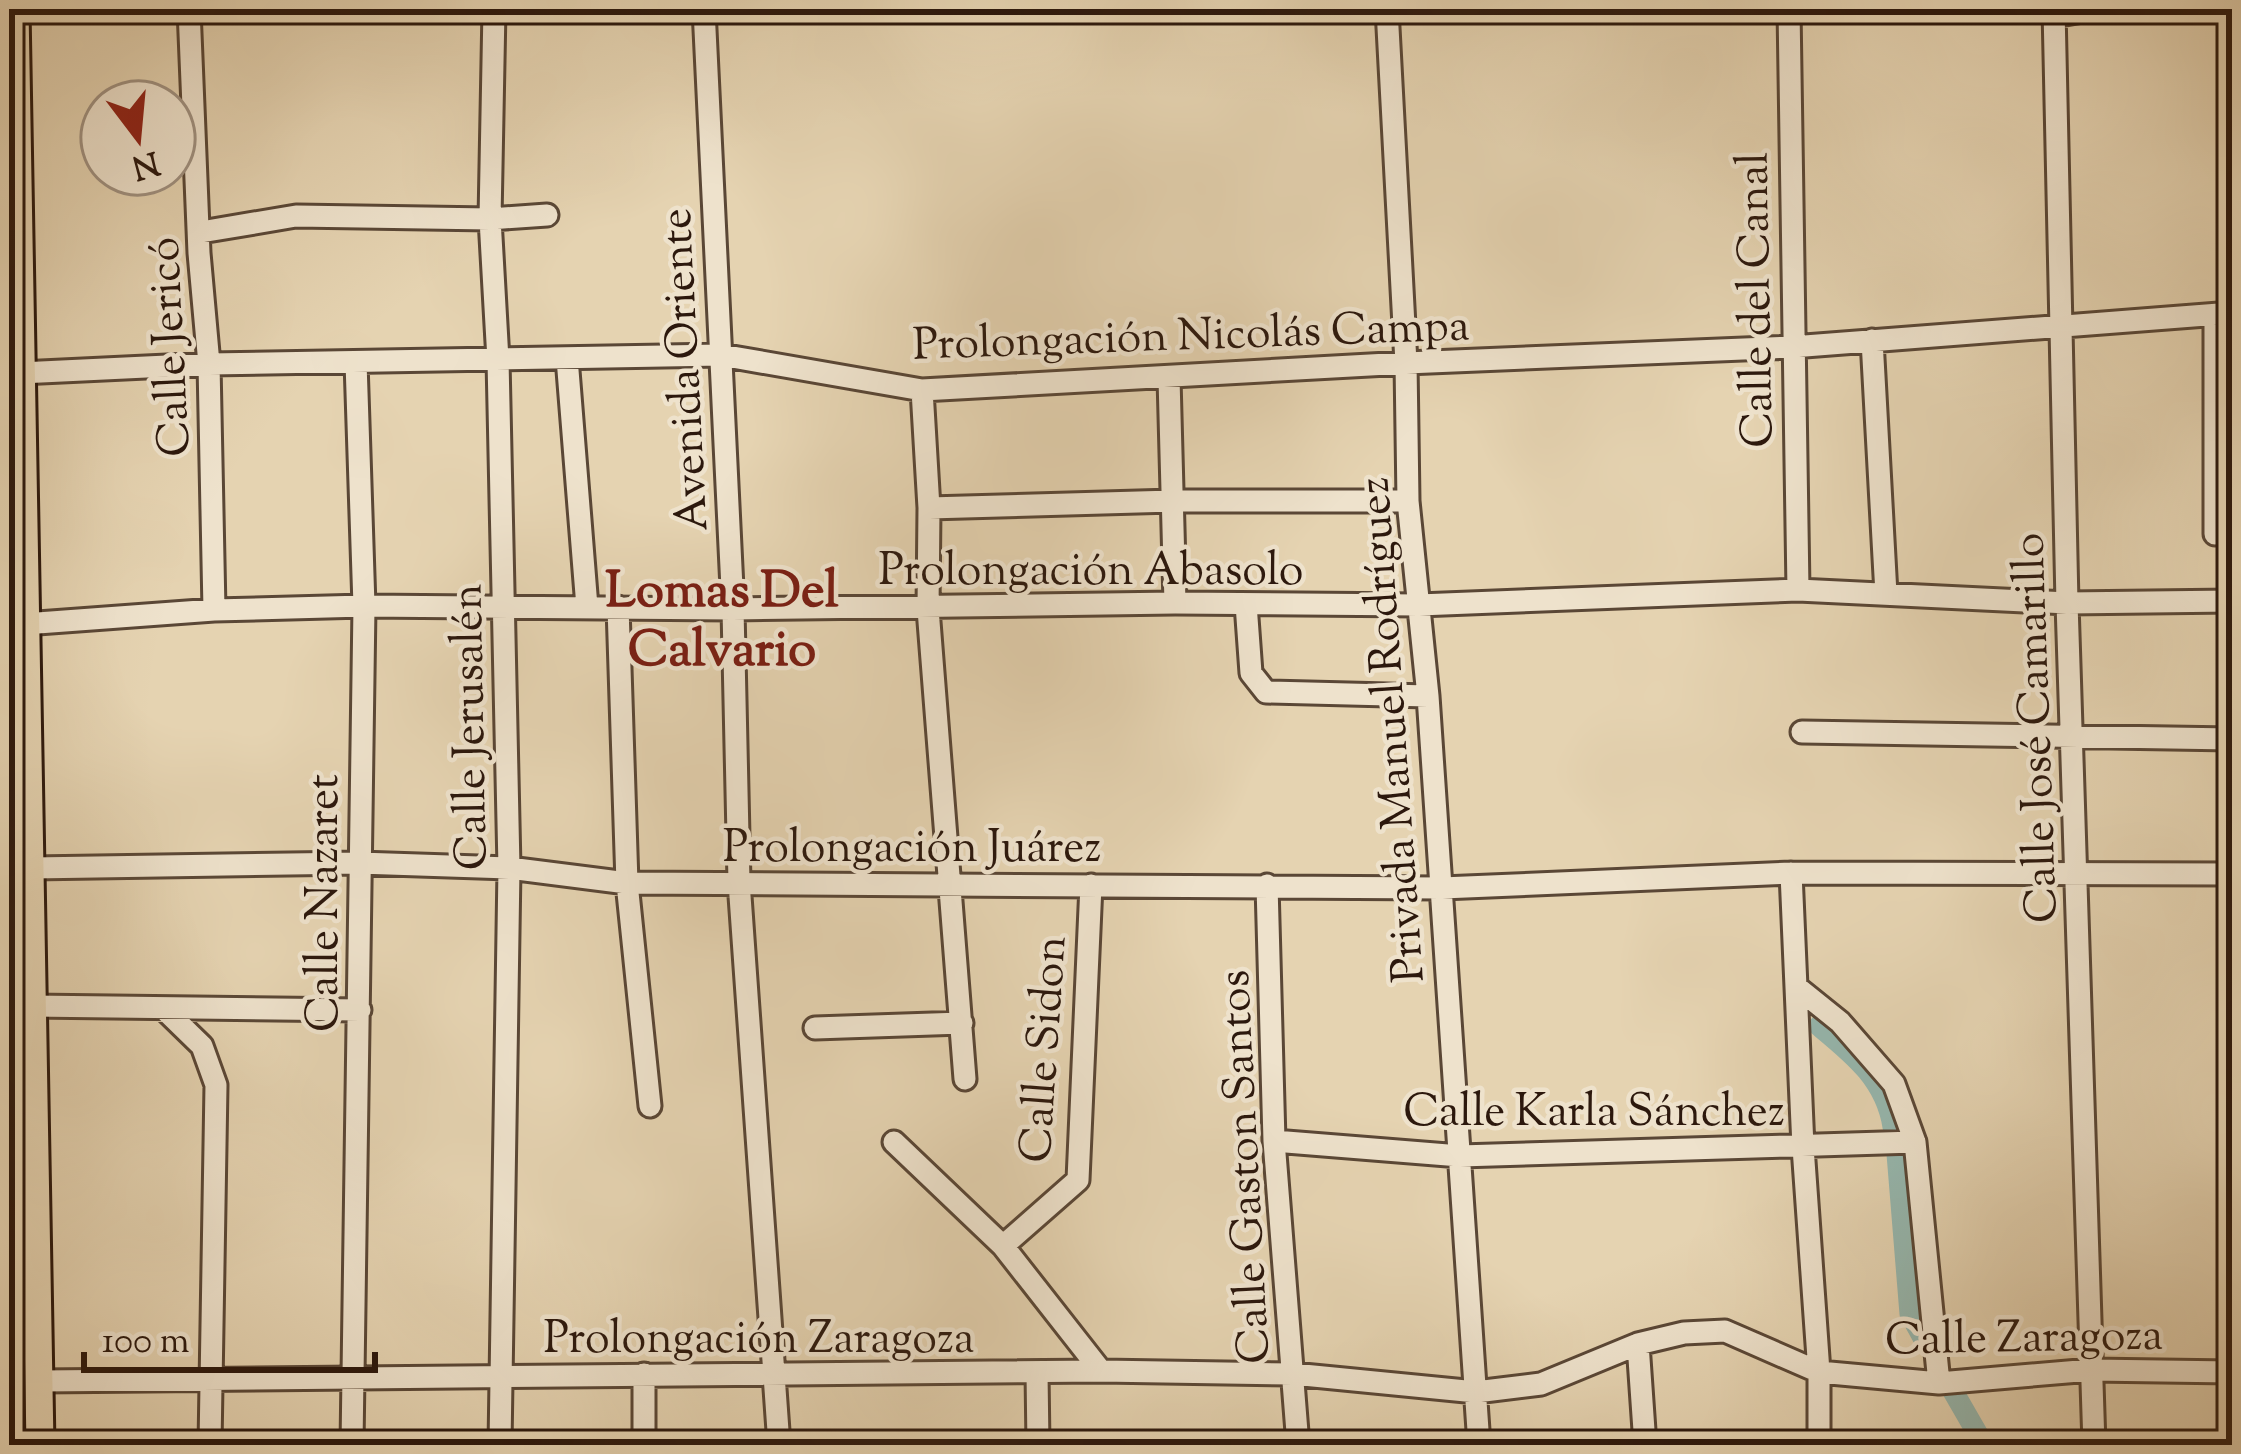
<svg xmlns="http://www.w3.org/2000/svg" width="2241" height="1454" viewBox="0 0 2241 1454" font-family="'Sorts Mill Goudy',serif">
<rect width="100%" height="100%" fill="#e5d3b1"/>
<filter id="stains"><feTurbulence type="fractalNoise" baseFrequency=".00167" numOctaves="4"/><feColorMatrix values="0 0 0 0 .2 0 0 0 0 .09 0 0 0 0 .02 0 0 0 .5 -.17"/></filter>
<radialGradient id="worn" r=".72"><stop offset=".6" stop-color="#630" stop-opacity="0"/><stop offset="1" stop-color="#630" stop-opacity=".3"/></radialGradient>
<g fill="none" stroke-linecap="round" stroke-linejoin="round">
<path stroke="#96b7ae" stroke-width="21" d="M 1819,1026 C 1853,1054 1886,1080 1893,1127
M 1897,1154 L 1910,1314 L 1927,1345
M 1946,1379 L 1984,1445"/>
<defs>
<path id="minor" d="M 189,9 L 199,253 L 209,364 L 214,610
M 494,9 L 490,219 L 498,360 L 509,868 L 500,1445
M 704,9 L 733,609 L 739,882 L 779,1445
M 1387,9 L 1406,363 L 1408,501 L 1428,696 L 1479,1445
M 1789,9 L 1798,590
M 2054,9 L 2067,603 L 2094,1445
M 2054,16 L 2094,9
M 201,232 L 296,216 L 490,219 L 547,215
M 2215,315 L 2215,534
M 1872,340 L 1886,594
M 567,358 L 587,607
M 20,373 L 209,364 L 721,355 L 922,390 L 1406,363 L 1792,347 L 2232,313
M 1169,378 L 1175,603
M 922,390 L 929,508 L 928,609 L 965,1079
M 929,508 L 1173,501 L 1408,501
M 1246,604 L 1251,673 L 1266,692 L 1428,696
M 618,607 L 627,883 L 650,1106
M 24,624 L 214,610 L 364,606 L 733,609 L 1175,603 L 1419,605 L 1798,590 L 2067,603 L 2232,601
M 1802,732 L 2232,739
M 32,868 L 359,863 L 509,868 L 627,883 L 1442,888 L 1791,873 L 2232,874
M 1791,873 L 1803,1147 L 1819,1372 L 1819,1445
M 1267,885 L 1274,1141 L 1298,1445
M 1799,989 L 1840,1022 L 1894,1084 L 1915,1142 L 1939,1383
M 31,1006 L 360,1010
M 164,1009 L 202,1046 L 216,1085 L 210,1445
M 815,1028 L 962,1023
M 1274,1141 L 1460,1156 L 1915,1142
M 894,1142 L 1003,1246 L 1101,1371
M 1003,1246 L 1078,1180 L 1091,885
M 1638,1344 L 1645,1445
M 1037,1373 L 1038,1445
M 41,1381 L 1101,1371 L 1293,1374 L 1476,1392 L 1541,1384 L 1638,1344 L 1684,1333 L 1725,1331 L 1819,1372 L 1939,1383 L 2091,1370 L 2232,1372
M 352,1445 L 364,606 L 356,362
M 644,1445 L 644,1374"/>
<path id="major" d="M 15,9 L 40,1445"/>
</defs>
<use href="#minor" stroke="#5a4736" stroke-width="27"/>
<use href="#major" stroke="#2c180d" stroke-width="33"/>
<use href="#minor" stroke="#eee2cc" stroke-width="21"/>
<use href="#major" stroke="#e5d3b1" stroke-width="27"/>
</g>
<g text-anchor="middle" stroke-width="9" stroke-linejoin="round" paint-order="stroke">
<g font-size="45" fill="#2c180d" stroke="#eee2cc">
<text transform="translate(1753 300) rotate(-91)" y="16">Calle del Canal</text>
<text transform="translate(1191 333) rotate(-2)" y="16">Prolongación Nicolás Campa</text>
<text transform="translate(167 347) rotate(-93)" y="16">Calle Jericó</text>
<text transform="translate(682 370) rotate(-93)" y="16">Avenida Oriente</text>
<text x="1091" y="584">Prolongación Abasolo</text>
<text transform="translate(467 727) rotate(-91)" y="16">Calle Jerusalén</text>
<text transform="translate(2033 728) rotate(-92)" y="16">Calle José Camarillo</text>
<text transform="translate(1389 730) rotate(-94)" y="16">Privada Manuel Rodríguez</text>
<text x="912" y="861">Prolongación Juárez</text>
<text transform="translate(321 903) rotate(-90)" y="16">Calle Nazaret</text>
<text transform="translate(1041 1049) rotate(-86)" y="16">Calle Sidon</text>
<text x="1594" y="1125">Calle Karla Sánchez</text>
<text transform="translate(1242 1167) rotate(-93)" y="16">Calle Gaston Santos</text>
<text transform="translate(2024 1335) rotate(-1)" y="16">Calle Zaragoza</text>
<text x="759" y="1352">Prolongación Zaragoza</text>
</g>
<g font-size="51" font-weight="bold" fill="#7a1f14" stroke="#eee2cc">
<text x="722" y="606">Lomas Del<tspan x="722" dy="59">Calvario</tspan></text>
</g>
</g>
<rect width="2241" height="1454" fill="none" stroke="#e5d3b1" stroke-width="48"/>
<rect x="12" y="12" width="2217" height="1430" fill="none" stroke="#2c180d" stroke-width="6"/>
<rect x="24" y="24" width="2193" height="1406" fill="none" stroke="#2c180d" stroke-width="3"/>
<g transform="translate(138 138) rotate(164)"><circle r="57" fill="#eee2cc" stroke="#a09180" stroke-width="3"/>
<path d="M0-9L21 45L0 30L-21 45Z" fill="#8f2418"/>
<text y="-18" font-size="33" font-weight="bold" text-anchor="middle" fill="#2c180d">N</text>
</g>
<path d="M84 1352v18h291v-18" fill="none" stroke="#2c180d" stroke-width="6"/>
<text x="102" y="1352" font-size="36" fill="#2c180d" stroke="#eee2cc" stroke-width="9" paint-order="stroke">100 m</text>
<rect width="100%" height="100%" filter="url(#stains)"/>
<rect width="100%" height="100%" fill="url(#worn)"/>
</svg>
